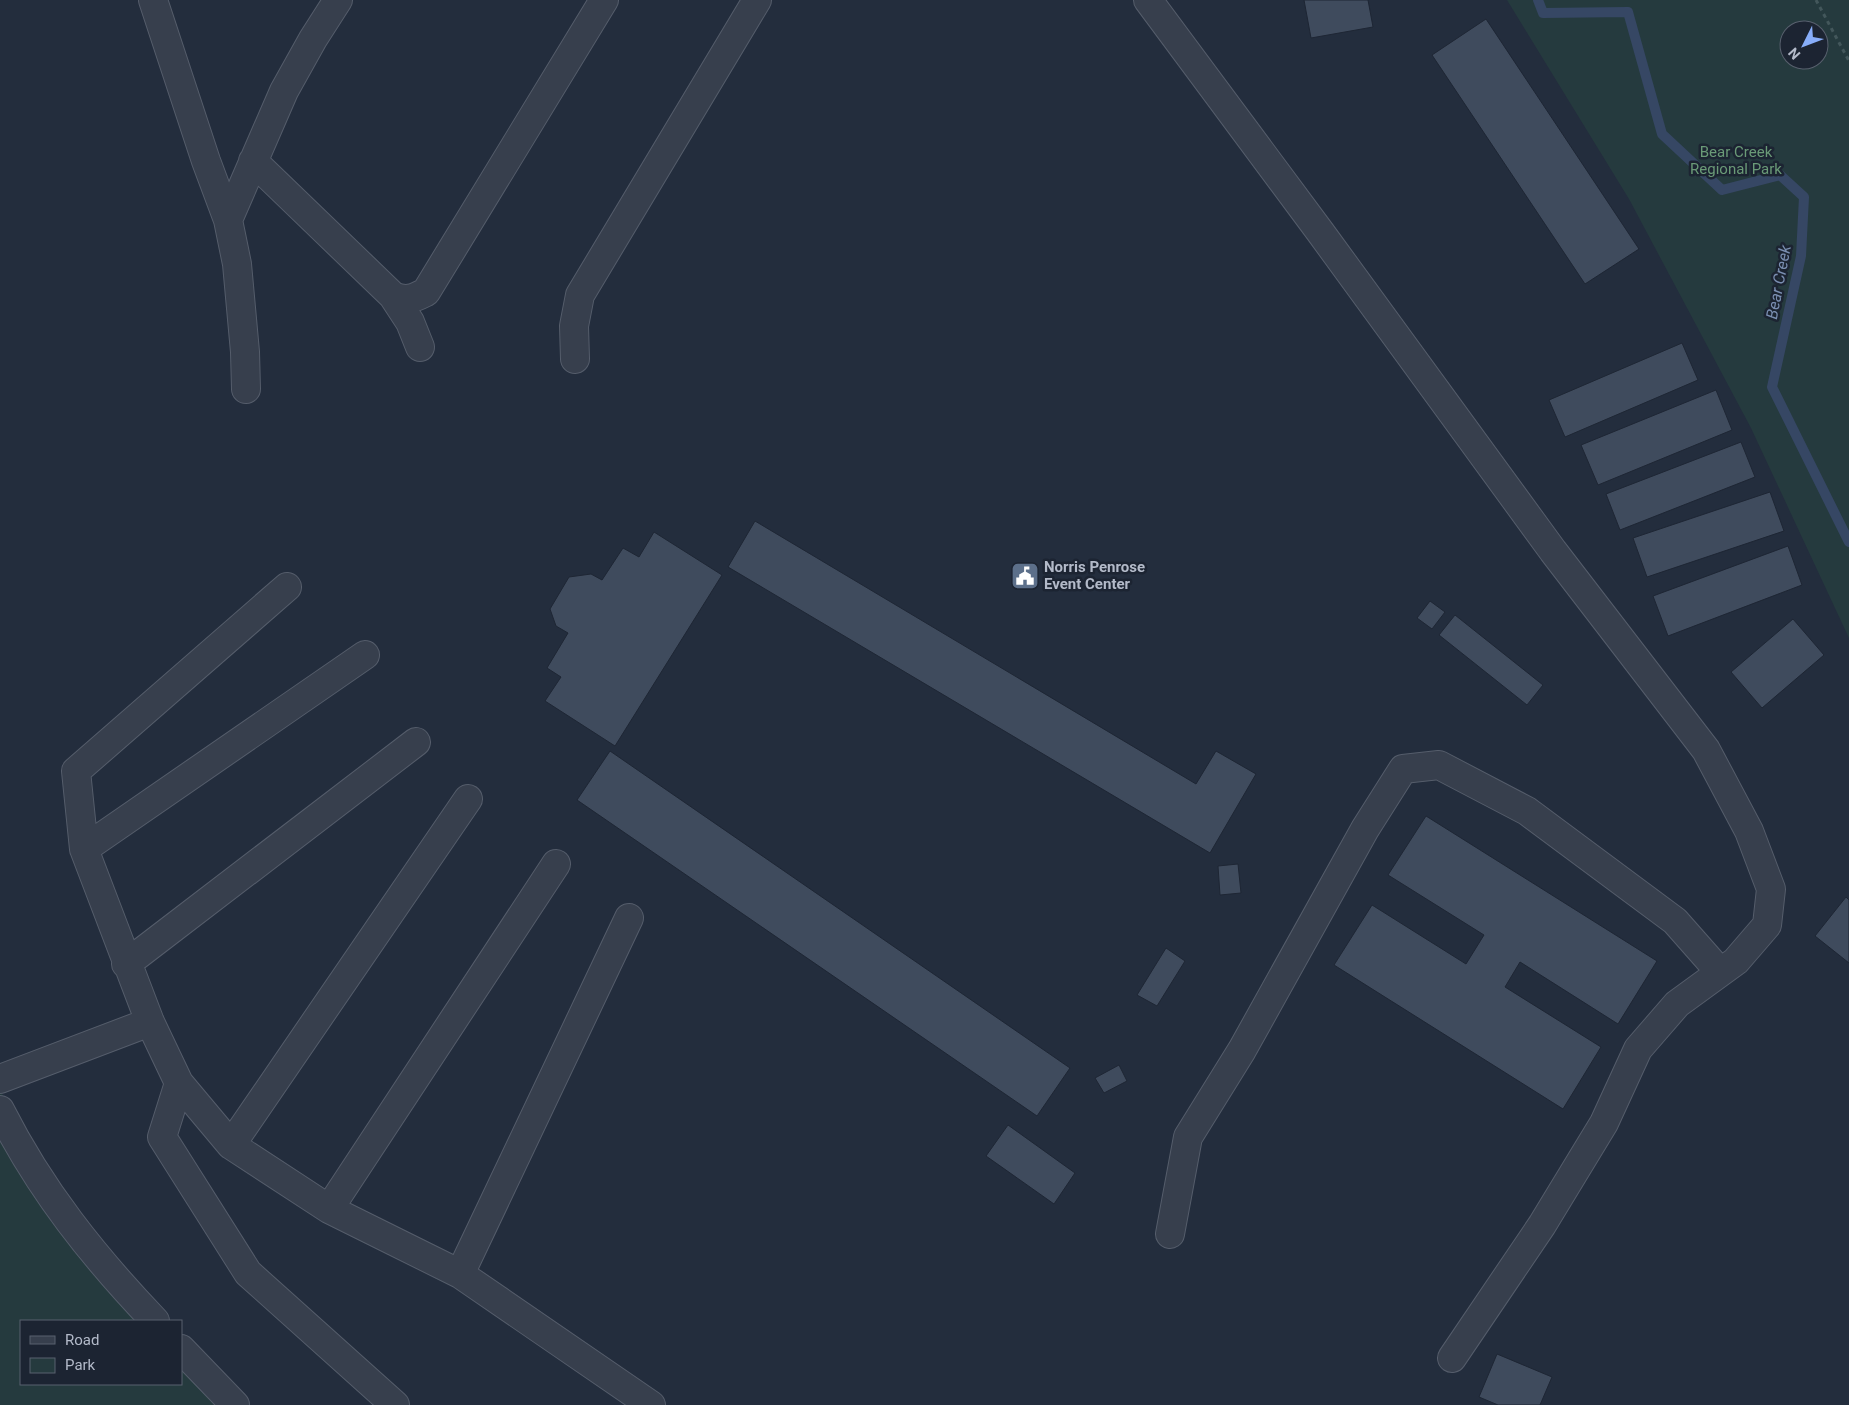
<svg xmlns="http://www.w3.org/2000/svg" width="1849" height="1405" viewBox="0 0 1849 1405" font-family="Roboto,sans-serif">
<rect width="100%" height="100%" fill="#232d3d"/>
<path fill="#253a3e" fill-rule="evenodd" d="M 1507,0 L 1849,0 L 1849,638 L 1751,428 L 1629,199 ZM 1789,30 L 1819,30 L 1819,60 L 1789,60 Z
M 0,1089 L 40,1181 L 157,1321 L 21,1321 L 21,1384 L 181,1384 L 181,1349 L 232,1405 L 0,1405 Z"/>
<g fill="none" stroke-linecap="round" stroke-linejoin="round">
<path stroke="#364764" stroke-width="10" d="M 1538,0 L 1543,13 L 1628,12 L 1662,134 L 1722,190 L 1780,175 L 1804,197 L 1801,256 L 1772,387 L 1849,542"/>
</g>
<path fill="#3f4b5d" stroke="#1e2634" d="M 1304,0 L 1368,0 L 1373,27 L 1311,38 Z
M 1486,19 L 1639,249 L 1585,284 L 1432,55 Z
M 1682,343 L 1698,380 L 1565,437 L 1549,400 Z
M 1716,390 L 1732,430 L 1598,485 L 1581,445 Z
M 1741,442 L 1755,477 L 1620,530 L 1606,494 Z
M 1770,492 L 1784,531 L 1647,577 L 1633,538 Z
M 755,521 L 1196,784 L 1216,751 L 1256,774 L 1210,853 L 728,567 Z
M 654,532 L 722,575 L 615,746 L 545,701 L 561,677 L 547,668 L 568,633 L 556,626 L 550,609 L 569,577 L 591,574 L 602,580 L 623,548 L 639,557 Z
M 1788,546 L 1802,585 L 1668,636 L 1653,596 Z
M 1430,601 L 1445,612 L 1432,629 L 1417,618 Z
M 1455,615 L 1543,685 L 1527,705 L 1439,635 Z
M 1793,619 L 1824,655 L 1762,708 L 1731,672 Z
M 610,751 L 1070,1068 L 1037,1116 L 577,800 Z
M 1426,816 L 1657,961 L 1618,1024 L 1520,962 L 1505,987 L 1601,1047 L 1563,1109 L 1334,965 L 1372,905 L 1466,964 L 1484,935 L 1388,875 Z
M 1238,864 L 1241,893 L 1220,895 L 1218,866 Z
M 1846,897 L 1849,900 L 1849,963 L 1815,936 Z
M 1166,948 L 1185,961 L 1157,1006 L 1137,995 Z
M 1119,1065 L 1127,1081 L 1104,1093 L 1095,1078 Z
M 1008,1125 L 1075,1173 L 1054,1204 L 986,1156 Z
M 1497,1354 L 1552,1377 L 1540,1405 L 1498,1405 L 1479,1397 Z"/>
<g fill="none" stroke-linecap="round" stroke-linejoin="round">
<defs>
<path id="minor" d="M 153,0 L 206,161 L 228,220
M 1148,0 L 1321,233 L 1553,551 L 1706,750 L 1749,831 L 1771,889 L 1767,925 L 1736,961 L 1677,1004 L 1638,1049 L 1604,1123 L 1542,1225 L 1452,1358
M 253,161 L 393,296 C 407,302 414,298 426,292 L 604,0
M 393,296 L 410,322 L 420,347
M 575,359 L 574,326 L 580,295 L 757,0
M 246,389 L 245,352 L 237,264 L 228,220 L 284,91 L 313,39 L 338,0
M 287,587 L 76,771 L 84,849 L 150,1022 L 179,1083 L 231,1145 L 329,1209 L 460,1274 L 651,1405
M 84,849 L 365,655
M 126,964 L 416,742
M 0,1079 L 150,1022
M 179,1083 L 162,1137 L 248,1273 L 395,1405
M 0,1110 C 41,1191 93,1256 155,1321
M 231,1145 L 468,799
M 329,1209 L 556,864
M 1170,1234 L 1188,1137 L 1242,1050 L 1365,829 L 1403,769 L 1439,765 L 1527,811 L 1675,921 L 1720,972
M 460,1274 L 629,918
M 181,1349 L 235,1405"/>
</defs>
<use href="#minor" stroke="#555d6b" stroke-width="30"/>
<path stroke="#43575b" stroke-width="3" stroke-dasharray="4 4" stroke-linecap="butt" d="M 1816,0 L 1849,61"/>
<use href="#minor" stroke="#373f4d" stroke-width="28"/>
</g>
<defs>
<symbol id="civic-square" viewBox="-11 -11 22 22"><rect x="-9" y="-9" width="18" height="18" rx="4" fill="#5c6f8a" stroke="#1c2432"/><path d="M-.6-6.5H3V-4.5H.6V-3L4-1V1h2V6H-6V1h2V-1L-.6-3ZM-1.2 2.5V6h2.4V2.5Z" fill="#fff"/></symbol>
</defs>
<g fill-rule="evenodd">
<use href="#civic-square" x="1009" y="560" width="32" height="32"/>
</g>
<g text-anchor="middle" stroke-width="5" stroke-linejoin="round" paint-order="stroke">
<g font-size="15" fill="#6a9a77" stroke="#1c2432">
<text x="1736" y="157">Bear Creek<tspan x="1736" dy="17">Regional Park</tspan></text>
</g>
<g font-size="15" font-weight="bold" fill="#b3bac9" stroke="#1c2432" text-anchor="start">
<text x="1044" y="572">Norris Penrose<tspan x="1044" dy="17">Event Center</tspan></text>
</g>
<g font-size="16" font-style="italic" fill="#7a8eb1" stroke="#1c2432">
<text transform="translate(1778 282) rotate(-79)" y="6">Bear Creek</text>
</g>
</g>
<rect x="20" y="1320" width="162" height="65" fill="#1c2432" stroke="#58606e"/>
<rect x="30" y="1336" width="25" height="8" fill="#373f4d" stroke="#58606e"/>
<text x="65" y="1345" font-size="15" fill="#b3bac9">Road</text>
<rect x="30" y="1358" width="25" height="15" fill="#253a3e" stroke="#58606e"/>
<text x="65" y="1370" font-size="15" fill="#b3bac9">Park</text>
<g transform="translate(1804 45) rotate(228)"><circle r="24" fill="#1c2432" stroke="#58606e"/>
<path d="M0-4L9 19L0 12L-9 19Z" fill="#87adf9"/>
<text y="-8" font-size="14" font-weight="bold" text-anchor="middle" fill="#b3bac9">N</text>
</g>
</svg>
